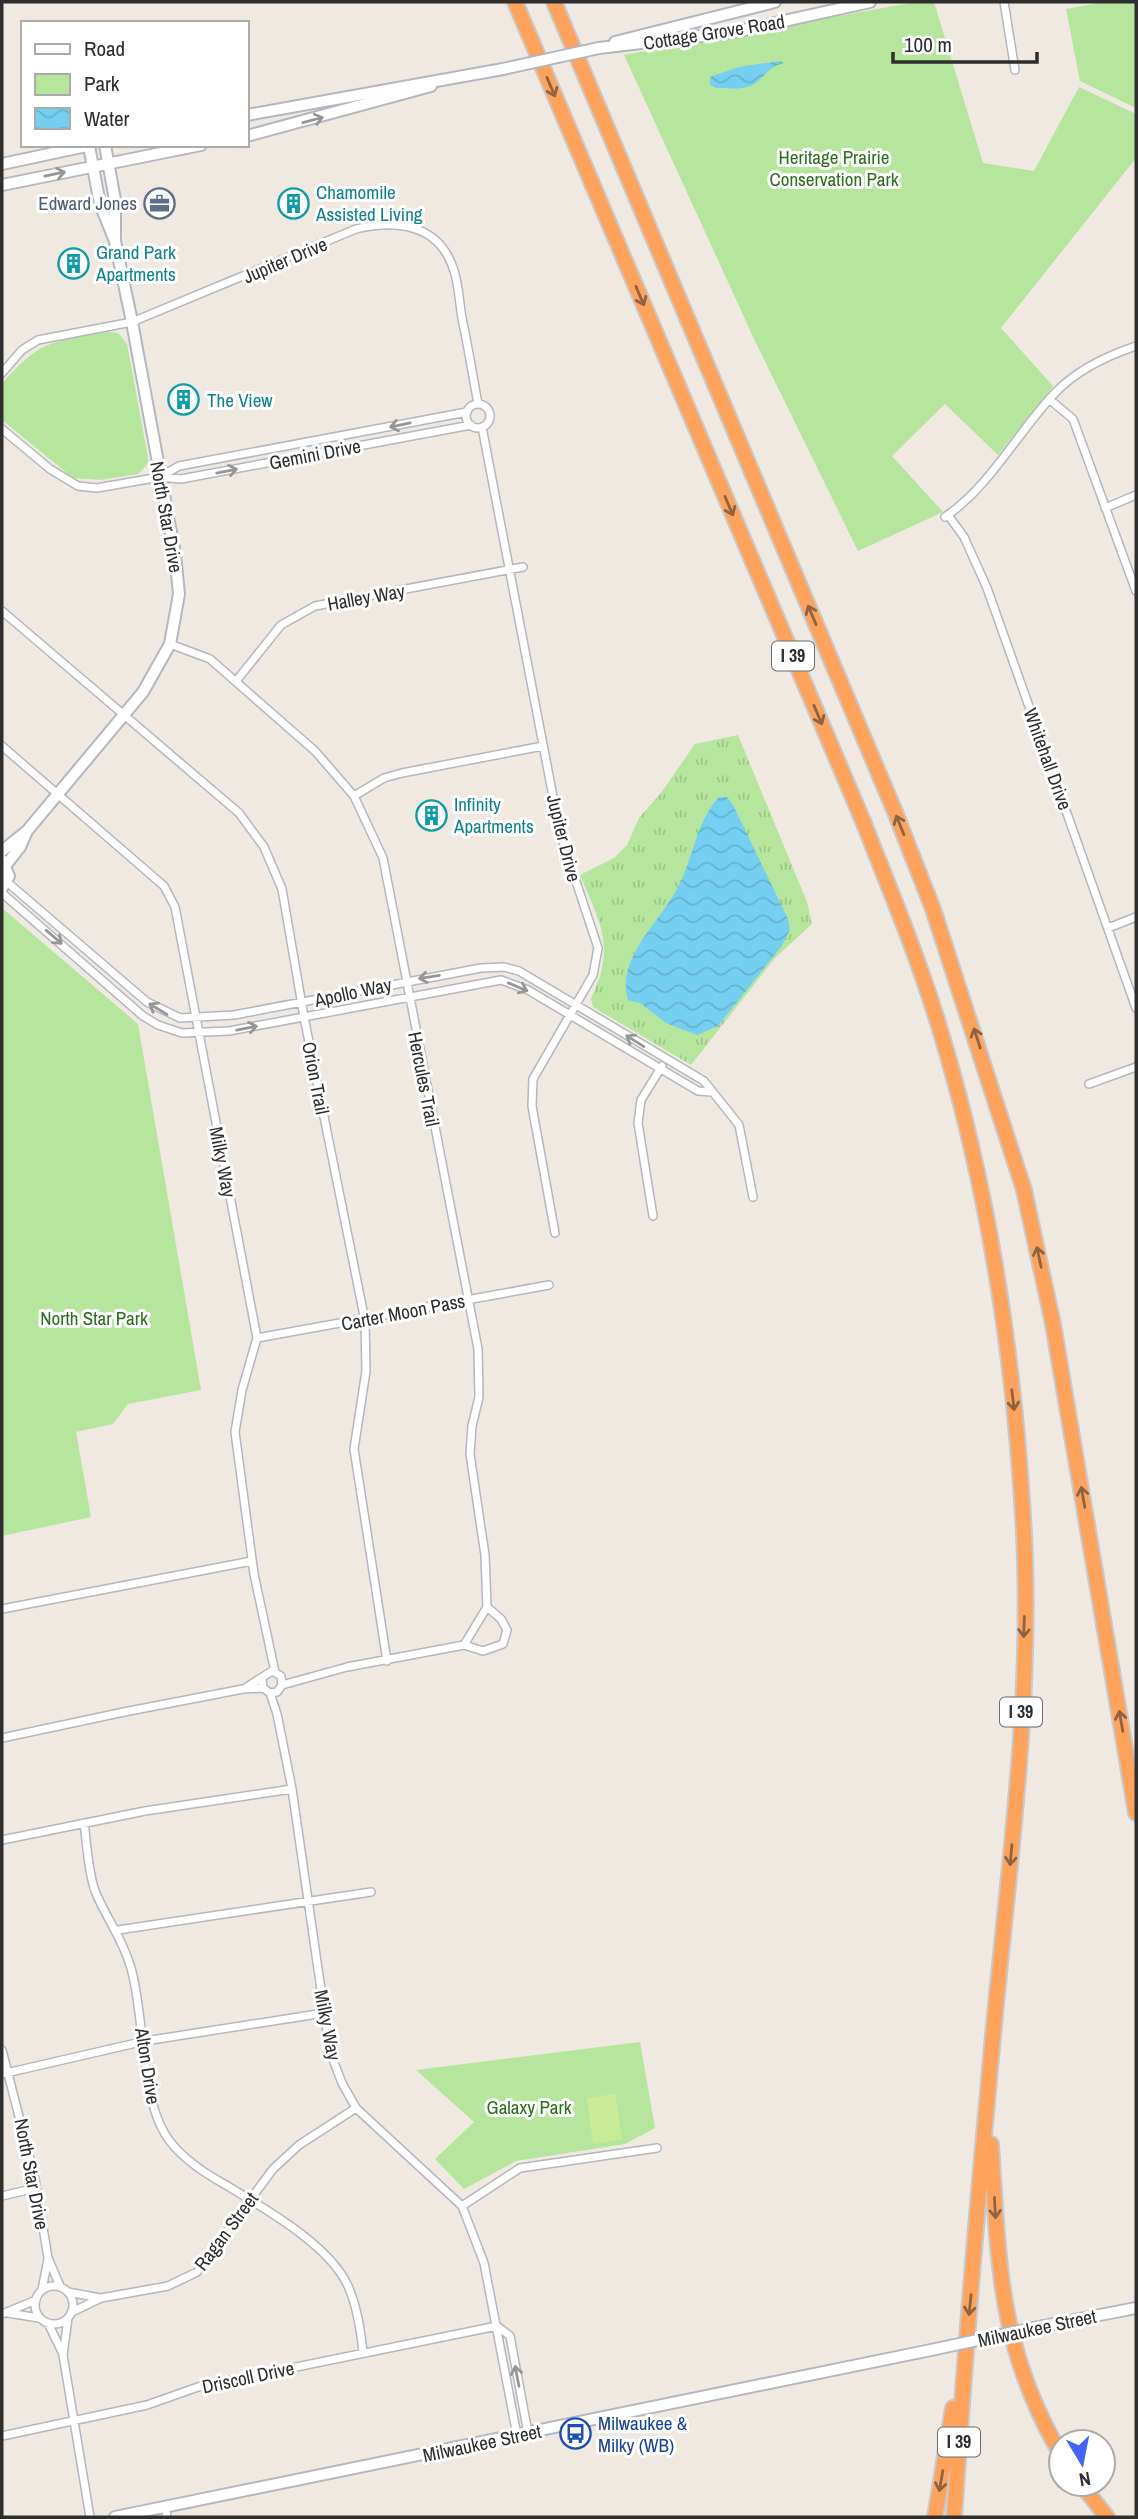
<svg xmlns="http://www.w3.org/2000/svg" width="1138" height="2519" viewBox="0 0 1138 2519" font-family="'Archivo Narrow',sans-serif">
<defs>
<pattern id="grass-tufts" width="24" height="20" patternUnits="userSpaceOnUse" patternTransform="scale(1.75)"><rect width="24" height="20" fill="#b6e59e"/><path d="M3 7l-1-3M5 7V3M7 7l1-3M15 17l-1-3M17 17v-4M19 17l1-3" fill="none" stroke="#9dc588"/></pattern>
<pattern id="water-waves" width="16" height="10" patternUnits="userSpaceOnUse" patternTransform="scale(1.75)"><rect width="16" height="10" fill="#75cff0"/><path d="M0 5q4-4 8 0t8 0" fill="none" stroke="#66b2ce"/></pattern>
</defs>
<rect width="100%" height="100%" fill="#efe9e1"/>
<path fill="url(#grass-tufts)" d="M 738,735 L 807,902 L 812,924 L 775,958 L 691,1065 L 593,1007 L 591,999 C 616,946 601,926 580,875 L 614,858 L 627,845 L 639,818 L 661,793 L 695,744 Z"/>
<path fill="#b6e59e" d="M 916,2 L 934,2 L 983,163 L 1034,171 L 1079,87 L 1136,114 L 1136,158 L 1001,328 L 1053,386 L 998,455 L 945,404 L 892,456 L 943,512 L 858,551 L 755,341 L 624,55 Z
M 1104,2 L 1136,2 L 1136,108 L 1080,81 L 1066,9 Z
M 108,332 L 118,333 L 127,344 L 149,463 L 138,474 L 100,480 L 73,478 L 2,420 L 2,384 C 41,339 51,342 108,332 Z
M 2,908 L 138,1024 L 201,1390 L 128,1404 L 113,1424 L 76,1432 L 91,1517 L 2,1536 Z
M 640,2042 L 655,2128 L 625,2144 L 516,2161 L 464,2189 L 435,2159 L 474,2122 L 416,2070 Z"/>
<path fill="#c9ec9a" d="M 615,2094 L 622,2139 L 593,2144 L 587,2098 Z"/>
<path fill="url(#water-waves)" d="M 780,61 L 784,63 C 758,69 765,93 725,88 C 718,88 715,89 710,84 L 710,77 L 739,67 Z
M 719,797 L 727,797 L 733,805 L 788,919 L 790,930 L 781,947 L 718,1026 L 697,1035 L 666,1023 L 640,1003 L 628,1000 C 615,957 662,921 679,885 C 694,856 696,822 719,797 Z"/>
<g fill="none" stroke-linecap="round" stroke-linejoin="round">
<defs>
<path id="street" d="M 1004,2 L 1015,70
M 2,373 L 22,350 L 38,340 L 132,322 L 356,229 C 394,220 436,223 452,265 C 459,281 459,302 462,318 C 468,347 473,376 478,404
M 1049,399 L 1073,419 L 1136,591
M466 416a12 12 0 1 1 24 0a12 12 0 1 1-24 0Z
M 482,427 L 560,833 L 598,948 L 593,975 L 533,1079 L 532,1106 L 555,1233
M 2,429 L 50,469 L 78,486 L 97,488 L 160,477 L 181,479 L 471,425
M 160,477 L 179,466 L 467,412
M 1105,508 L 1136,495
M 948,515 L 964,537 L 987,588 L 1136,1008
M 945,517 C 990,486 1016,435 1053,395 C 1075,371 1106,356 1136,346
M 2,611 L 239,813 L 264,847 L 282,889 L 304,1017 L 365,1321 L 366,1371 L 354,1449 L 387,1661
M 170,644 L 210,659 L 315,751 L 354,796 L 383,858 L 478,1349 L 479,1397 L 472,1426 L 470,1454 L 485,1555 L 487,1607
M 237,680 L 281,625 L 315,606 L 523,567
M 2,746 L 164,886 L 175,907 L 257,1338 L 242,1390 L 235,1432 L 254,1574 L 275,1672
M 354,796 L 384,778 L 402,773 L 543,746
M 7,882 L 147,1002 L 180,1018 L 234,1015 L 481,968 L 504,967 L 519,971 L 704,1081 L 739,1125 L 753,1197
M 2,893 L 143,1016 L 158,1025 L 182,1033 L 229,1031 L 501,980 L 528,990 L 698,1091 L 711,1092
M 1108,928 L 1136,917
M 1089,1084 L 1136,1067
M 653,1216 L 638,1123 L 641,1100 L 662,1066
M 257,1338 L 549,1285
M 2,1609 L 252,1561
M 464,1645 L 487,1607
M 282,1685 L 347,1667 L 464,1645 L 483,1651 L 503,1644 L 507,1630 L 501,1619 L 487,1607
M 247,1687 L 272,1671 L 281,1676 L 282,1685 L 277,1692 L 270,1693 L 263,1688 L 262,1679
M 270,1693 L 277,1714 L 292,1789 L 330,2052 L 342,2083 L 356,2108 L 462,2206 L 484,2263 L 517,2435
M 2,1738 L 124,1712 L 243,1689 L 263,1688
M 84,1823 C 87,1845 88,1871 95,1891 C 107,1920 122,1937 131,1968 C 145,2017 140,2093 165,2134 C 178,2156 204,2173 226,2185 C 263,2208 329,2244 348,2286 C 357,2306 361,2332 363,2353
M 2,1840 L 145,1811 L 292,1789
M 118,1930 L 371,1892
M 2,2050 L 35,2179 L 48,2258 L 60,2286
M 2,2074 L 145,2041 L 324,2013
M 2,2196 L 36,2188
M 462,2206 L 520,2168 L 657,2148
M35 2305a19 19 0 1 1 38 0a19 19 0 1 1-38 0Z
M 42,2290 L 48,2259
M 68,2292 L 100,2298
M 72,2312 L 101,2298 L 168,2286 L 197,2272 L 273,2169 L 299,2145 L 356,2108
M 8,2313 L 39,2318
M 2,2314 L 36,2300
M 68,2318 L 63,2355 L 90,2517
M 48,2323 L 63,2354
M 2,2436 L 147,2405 L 198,2387 L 497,2326 L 510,2336 L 528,2433
M 165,2506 L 167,2517"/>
<path id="secondary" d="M 615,42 L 775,2
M 599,48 L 734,32 L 870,2
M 247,115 L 503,69
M 247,136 L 431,86
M 105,145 L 115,200 L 115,238
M 2,164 L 91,145
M 2,185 L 201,145
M 2,851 L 27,831 L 143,692 L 170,644 L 179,594 L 175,554 L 132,322 L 115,241 L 100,204 L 89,146
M 6,865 L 20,847 L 27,831
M 2,888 L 9,876 L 2,860
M 1043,2326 L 1136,2308
M 115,2517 L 931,2350"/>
<path id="highway" d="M 515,2 L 863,821 C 889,888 917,954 938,1023 C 989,1188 1015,1362 1024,1534 C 1033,1712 1005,1892 990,2069 C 976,2218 964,2368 954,2517
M 554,2 L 895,812 L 933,909 L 1024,1190 L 1053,1324 L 1136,1813
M 991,2144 C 999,2265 998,2346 1061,2455
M 1081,2484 L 1107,2517
M 935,2517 L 953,2408"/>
</defs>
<use href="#street" stroke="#b4b7c1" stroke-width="10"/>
<use href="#secondary" stroke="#b4b7c1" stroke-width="14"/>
<use href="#highway" stroke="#c9c9c9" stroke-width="18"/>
<use href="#street" stroke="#fff" stroke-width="7"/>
<use href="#secondary" stroke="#fff" stroke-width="10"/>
<use href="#highway" stroke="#ffa35c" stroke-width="14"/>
<defs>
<path id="secondary-bridge" d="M 503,69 L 599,48
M 931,2350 L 1043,2326"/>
</defs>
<use href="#secondary-bridge" stroke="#b4b7c1" stroke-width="14" stroke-linecap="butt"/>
<use href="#secondary-bridge" stroke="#fff" stroke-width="10"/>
</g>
<defs><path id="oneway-shaft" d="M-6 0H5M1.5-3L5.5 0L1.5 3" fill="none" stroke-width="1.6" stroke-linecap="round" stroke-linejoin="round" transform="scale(1.75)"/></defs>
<g stroke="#8c6343">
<use href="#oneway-shaft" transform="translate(551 87) rotate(67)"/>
<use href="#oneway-shaft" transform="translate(640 296) rotate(67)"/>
<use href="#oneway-shaft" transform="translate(729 506) rotate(67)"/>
<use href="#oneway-shaft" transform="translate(812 615) rotate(-113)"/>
<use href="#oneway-shaft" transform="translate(818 715) rotate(67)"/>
<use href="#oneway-shaft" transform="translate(900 825) rotate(-112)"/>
<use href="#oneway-shaft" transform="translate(977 1038) rotate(-108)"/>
<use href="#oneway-shaft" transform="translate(1039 1257) rotate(-102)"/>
<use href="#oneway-shaft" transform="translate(1013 1400) rotate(83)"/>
<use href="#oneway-shaft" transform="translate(1083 1497) rotate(-100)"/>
<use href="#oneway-shaft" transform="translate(1024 1627) rotate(92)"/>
<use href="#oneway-shaft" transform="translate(1121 1721) rotate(-100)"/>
<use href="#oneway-shaft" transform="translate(1011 1855) rotate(95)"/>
<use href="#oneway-shaft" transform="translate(995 2208) rotate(87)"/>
<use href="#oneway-shaft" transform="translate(970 2305) rotate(96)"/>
<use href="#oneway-shaft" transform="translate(941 2481) rotate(100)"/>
</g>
<g stroke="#969696">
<use href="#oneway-shaft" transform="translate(313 120) rotate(-15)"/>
<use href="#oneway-shaft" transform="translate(55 174) rotate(-12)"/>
<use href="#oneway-shaft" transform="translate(400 425) rotate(168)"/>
<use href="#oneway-shaft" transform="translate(227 471) rotate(-11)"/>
<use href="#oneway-shaft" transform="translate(54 937) rotate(41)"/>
<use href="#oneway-shaft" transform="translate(429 977) rotate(171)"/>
<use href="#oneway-shaft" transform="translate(518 987) rotate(23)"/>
<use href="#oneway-shaft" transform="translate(158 1009) rotate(-149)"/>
<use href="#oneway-shaft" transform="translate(247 1028) rotate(-11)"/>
<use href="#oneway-shaft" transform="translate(635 1041) rotate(-148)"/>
<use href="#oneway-shaft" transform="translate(517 2376) rotate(-101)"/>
</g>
<defs>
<symbol id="office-ring" viewBox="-11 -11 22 22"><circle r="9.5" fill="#fff" stroke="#5c6f8a" stroke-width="1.5"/><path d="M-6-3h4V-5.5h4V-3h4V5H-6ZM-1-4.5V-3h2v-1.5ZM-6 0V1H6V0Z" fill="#5c6f8a"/></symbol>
<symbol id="building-ring" viewBox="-11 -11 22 22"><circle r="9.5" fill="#fff" stroke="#0f9aa8" stroke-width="1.5"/><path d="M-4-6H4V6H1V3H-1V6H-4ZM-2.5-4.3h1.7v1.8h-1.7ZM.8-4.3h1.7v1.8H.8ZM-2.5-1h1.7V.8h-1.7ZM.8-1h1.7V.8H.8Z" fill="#0f9aa8"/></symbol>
<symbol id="bus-ring" viewBox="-11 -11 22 22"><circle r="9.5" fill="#fff" stroke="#1a4fb4" stroke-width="1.5"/><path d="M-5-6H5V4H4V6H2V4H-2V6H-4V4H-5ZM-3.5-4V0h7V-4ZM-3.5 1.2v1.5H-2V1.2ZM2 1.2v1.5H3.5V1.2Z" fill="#1a4fb4"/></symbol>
</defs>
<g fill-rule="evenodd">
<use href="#office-ring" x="142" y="186" width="35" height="35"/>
<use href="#building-ring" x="276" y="186" width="35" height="35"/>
<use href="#building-ring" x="56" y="246" width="35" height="35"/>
<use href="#building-ring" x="166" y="382" width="35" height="35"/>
<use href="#building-ring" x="414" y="798" width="35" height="35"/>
<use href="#bus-ring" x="558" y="2416" width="35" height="35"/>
</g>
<g text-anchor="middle" stroke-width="6" stroke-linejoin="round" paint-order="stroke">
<g fill="#fff" stroke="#6d6d6d" stroke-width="2">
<rect x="772" y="641.5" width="42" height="29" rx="5"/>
<rect x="1000" y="1697.5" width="42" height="29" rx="5"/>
<rect x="938" y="2427.5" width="42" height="29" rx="5"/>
</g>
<g font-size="18" font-weight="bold" fill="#2e2e2e">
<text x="793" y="662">I 39</text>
<text x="1021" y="1718">I 39</text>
<text x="959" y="2448">I 39</text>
</g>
<g font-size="19" fill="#2e2e2e" stroke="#fff">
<text transform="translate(714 32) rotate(-9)" y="7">Cottage Grove Road</text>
<text transform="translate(285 260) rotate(-23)" y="7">Jupiter Drive</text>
<text transform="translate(315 454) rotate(-11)" y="7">Gemini Drive</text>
<text transform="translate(167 517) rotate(80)" y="7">North Star Drive</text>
<text transform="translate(366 597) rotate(-10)" y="7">Halley Way</text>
<text transform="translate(1048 759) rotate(70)" y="7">Whitehall Drive</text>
<text transform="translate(564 838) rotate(76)" y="7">Jupiter Drive</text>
<text transform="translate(353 992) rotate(-12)" y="7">Apollo Way</text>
<text transform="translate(316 1078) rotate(79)" y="7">Orion Trail</text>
<text transform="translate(424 1079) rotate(79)" y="7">Hercules Trail</text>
<text transform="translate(223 1162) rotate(79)" y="7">Milky Way</text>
<text transform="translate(403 1312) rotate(-11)" y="7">Carter Moon Pass</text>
<text transform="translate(328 2025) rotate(79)" y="7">Milky Way</text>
<text transform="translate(148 2066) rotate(81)" y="7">Alton Drive</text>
<text transform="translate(32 2174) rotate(79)" y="7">North Star Drive</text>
<text transform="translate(226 2231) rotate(-53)" y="7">Ragan Street</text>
<text transform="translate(1037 2328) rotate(-12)" y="7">Milwaukee Street</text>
<text transform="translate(248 2377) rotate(-12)" y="7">Driscoll Drive</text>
<text transform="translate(482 2443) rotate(-12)" y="7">Milwaukee Street</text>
</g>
<g font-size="19" fill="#2c6e1b" stroke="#fff">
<text x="834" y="164">Heritage Prairie<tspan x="834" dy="22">Conservation Park</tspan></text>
<text x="94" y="1325">North Star Park</text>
<text x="529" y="2114">Galaxy Park</text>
</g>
<g font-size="19" fill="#0d838f" stroke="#fff" text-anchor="start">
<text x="316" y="199">Chamomile<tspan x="316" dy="22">Assisted Living</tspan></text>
<text x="96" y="259">Grand Park<tspan x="96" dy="22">Apartments</tspan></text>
<text x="207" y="407">The View</text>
<text x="454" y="811">Infinity<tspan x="454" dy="22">Apartments</tspan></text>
</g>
<g font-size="19" fill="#4e5e75" stroke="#fff" text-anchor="end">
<text x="137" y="210">Edward Jones</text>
</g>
<g font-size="19" fill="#164399" stroke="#fff" text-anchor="start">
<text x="598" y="2430">Milwaukee &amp;<tspan x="598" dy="22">Milky (WB)</tspan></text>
</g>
</g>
<rect width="1138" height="2519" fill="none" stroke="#2e2e2e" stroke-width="7"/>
<rect x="21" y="21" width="228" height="126" fill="#ffffff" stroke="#ababab" stroke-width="2"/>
<rect x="35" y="44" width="35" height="10" fill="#ffffff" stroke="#ababab" stroke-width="2"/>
<text x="84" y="56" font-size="21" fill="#2e2e2e">Road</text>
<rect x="35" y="74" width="35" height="21" fill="#b6e59e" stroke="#ababab" stroke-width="2"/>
<text x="84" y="91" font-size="21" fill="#2e2e2e">Park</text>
<rect x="35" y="108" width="35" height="21" fill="url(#water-waves)" stroke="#ababab" stroke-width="2"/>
<text x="84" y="126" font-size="21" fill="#2e2e2e">Water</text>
<g transform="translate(1082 2463) rotate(170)"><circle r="33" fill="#ffffff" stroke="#ababab" stroke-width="2"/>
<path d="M0-5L12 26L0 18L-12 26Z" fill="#4264fb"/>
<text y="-10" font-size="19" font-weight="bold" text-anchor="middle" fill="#2e2e2e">N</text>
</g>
<path d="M893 52v10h144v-10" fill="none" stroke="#2e2e2e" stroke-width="3.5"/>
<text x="904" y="52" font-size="21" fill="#2e2e2e" stroke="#ffffff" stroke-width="5" paint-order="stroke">100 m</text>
</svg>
